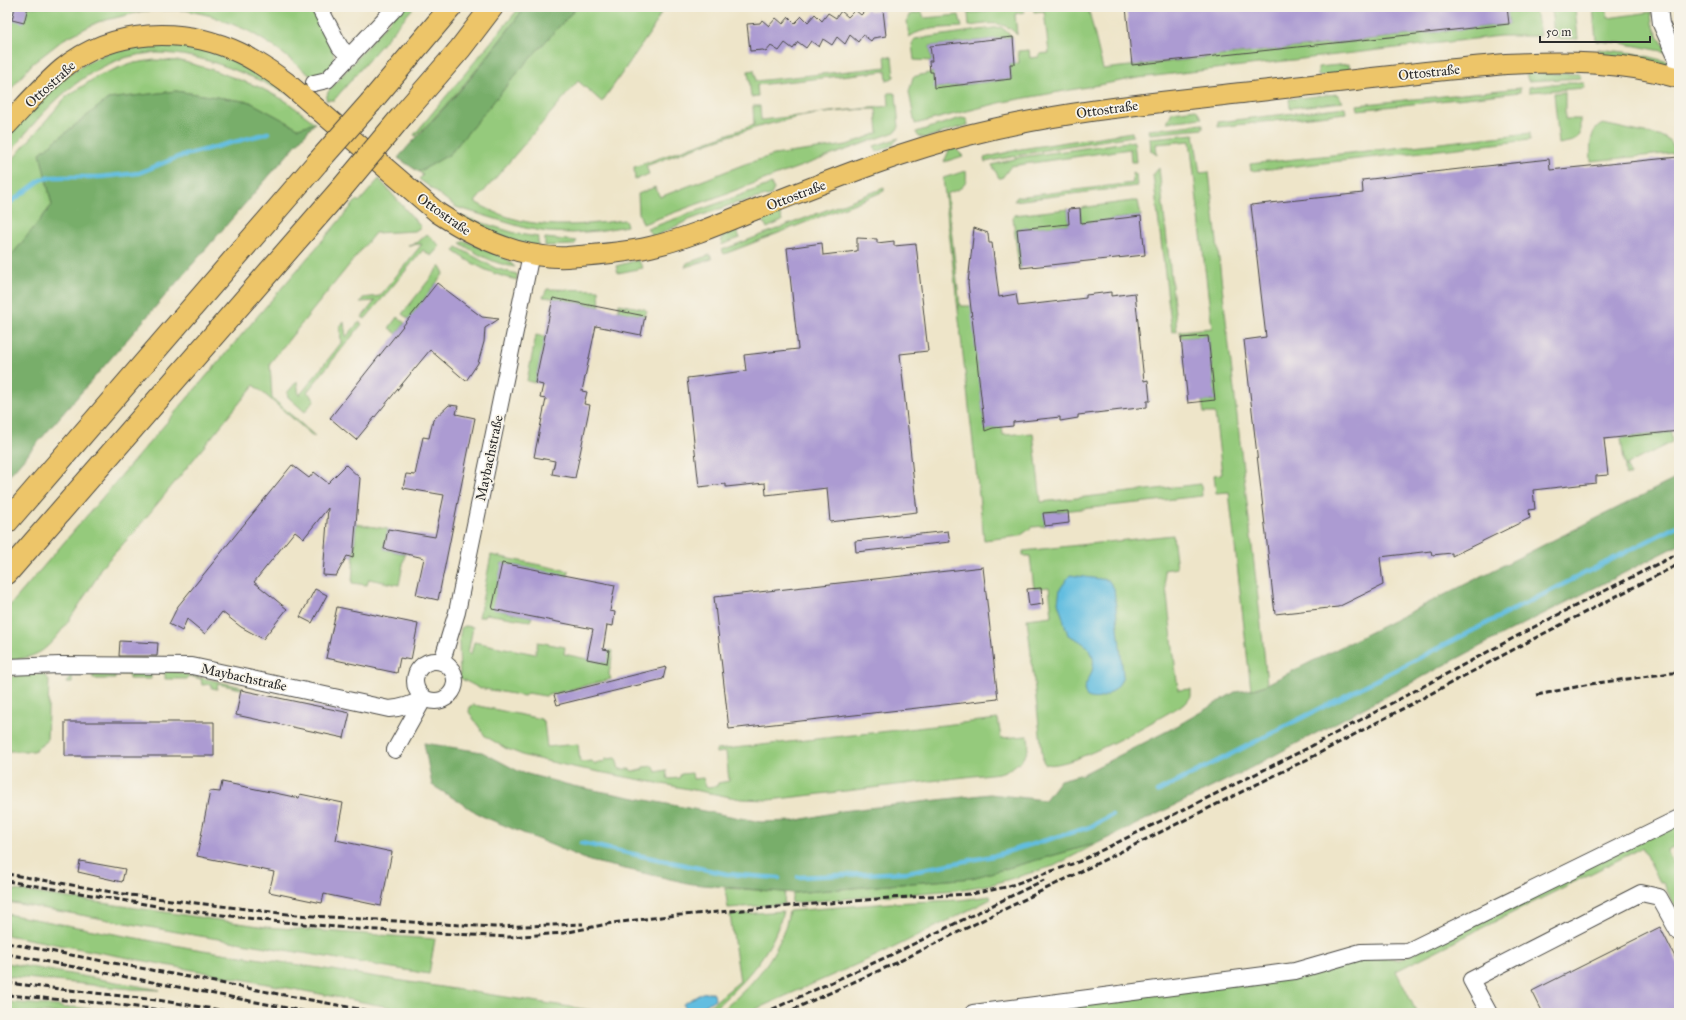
<svg xmlns="http://www.w3.org/2000/svg" width="1686" height="1020" viewBox="0 0 1686 1020" font-family="'IM FELL Great Primer',serif">
<rect width="100%" height="100%" fill="#f7f3e8"/>
<filter id="ink" filterUnits="userSpaceOnUse"><feTurbulence type="fractalNoise" baseFrequency=".025" numOctaves="2"/><feDisplacementMap in="SourceGraphic" scale="8" xChannelSelector="R" yChannelSelector="G"/><feConvolveMatrix kernelMatrix="1 2 1 2 8 2 1 2 1" color-interpolation-filters="sRGB"/></filter>
<filter id="wash" filterUnits="userSpaceOnUse"><feTurbulence type="fractalNoise" baseFrequency=".012" numOctaves="4" result="noise"/><feDisplacementMap in="SourceGraphic" scale="16" xChannelSelector="R" yChannelSelector="G"/><feGaussianBlur stdDeviation="0.9" result="paint"/><feColorMatrix in="noise" values="0 0 0 0 0 0 0 0 0 0 0 0 0 0 0 0 0 1.4 0 .05"/><feComposite in="paint" operator="in"/></filter>
<g filter="url(#wash)">
<rect width="100%" height="100%" fill="#eee5c9"/>
<path fill="#95ca7b" stroke="#607a53" d="M 7,7 L 312,7 C 322,25 338,46 333,67 L 312,77 L 276,48 L 249,31 L 212,16 L 185,10 L 144,11 L 98,22 L 64,39 L 32,64 L 7,94 Z
M 401,7 L 414,7 L 334,100 L 326,100 L 328,92 L 334,85 Z
M 520,7 L 525,7 C 491,53 457,96 416,136 L 414,135 Z
M 577,7 L 664,7 L 652,30 L 602,102 L 578,81 L 475,202 C 524,231 570,227 624,220 L 626,222 L 627,226 L 598,231 L 573,233 L 547,232 L 525,228 L 456,207 L 419,179 L 423,175 L 419,172 L 450,154 L 524,65 Z
M 1033,7 L 1088,7 L 1103,69 L 1509,24 L 1507,12 L 1533,11 L 1537,15 L 1540,36 L 1500,36 L 1138,78 L 1003,102 L 915,124 L 909,92 L 913,77 L 933,72 L 935,88 L 1011,79 L 1010,64 L 1019,63 L 1018,51 L 1029,50 L 1030,58 L 1039,57 L 1039,54 L 1049,53 L 1044,11 L 1034,12 Z
M 1551,7 L 1575,7 L 1578,39 L 1554,38 Z
M 1593,7 L 1606,7 L 1608,18 L 1651,12 L 1652,23 L 1667,52 L 1621,43 L 1596,41 Z
M 1024,8 L 1024,12 L 1015,14 L 1017,35 C 1004,19 986,24 969,26 L 968,13 Z
M 922,12 L 924,18 L 959,15 L 962,27 C 944,28 923,27 909,37 L 907,21 L 909,15 Z
M 1001,27 L 1013,37 L 930,46 L 932,61 L 914,60 L 912,44 L 915,39 Z
M 146,43 L 202,47 L 255,70 L 290,95 C 249,75 203,53 157,53 C 92,54 43,109 7,157 L 7,139 C 35,104 68,67 111,52 C 122,48 135,46 146,43 Z
M 1598,49 L 1633,53 L 1669,62 L 1663,67 L 1603,56 Z
M 885,56 L 892,57 L 894,77 L 887,81 L 886,71 L 757,85 L 758,96 L 751,97 L 748,71 L 754,70 L 756,81 L 886,67 Z
M 154,60 L 181,61 L 210,69 L 259,87 L 286,101 L 315,123 L 298,128 L 250,102 L 176,91 L 108,99 L 40,153 L 52,205 L 7,261 L 7,166 L 66,97 L 98,76 L 128,64 Z
M 1349,64 L 1350,73 L 1318,76 L 1318,67 Z
M 1526,73 L 1579,74 L 1581,78 L 1528,81 Z
M 1561,83 L 1584,83 L 1585,88 L 1529,92 L 1529,87 Z
M 1520,88 L 1520,92 L 1358,110 L 1357,105 Z
M 1565,92 L 1565,119 L 1580,119 L 1580,135 L 1573,141 L 1559,144 L 1554,93 Z
M 888,93 L 894,93 L 896,95 L 899,127 L 895,132 L 643,224 L 639,213 L 638,194 L 655,187 L 660,197 L 745,164 L 774,155 L 847,145 L 878,133 L 876,109 C 795,109 720,138 646,166 L 649,174 L 635,180 L 634,167 L 754,125 L 753,106 L 760,106 L 761,120 L 889,106 Z
M 1337,94 L 1343,102 L 1290,108 L 1289,99 Z
M 1345,107 L 1346,113 L 1218,127 L 1218,122 Z
M 1196,109 L 1202,118 L 1167,122 L 1172,112 Z
M 961,118 L 967,119 L 968,125 L 925,138 L 918,136 L 916,132 Z
M 1203,124 L 1203,129 L 1149,134 L 1148,130 Z
M 1603,124 L 1663,137 L 1671,142 L 1675,153 L 1591,161 C 1590,148 1589,129 1603,124 Z
M 1132,132 L 1133,136 L 1062,147 L 985,162 L 984,158 L 1021,149 Z
M 1530,133 L 1530,140 L 1251,171 L 1250,164 Z
M 1194,134 L 1200,173 L 1209,172 L 1263,642 L 1267,684 L 1251,690 L 1229,492 L 1216,493 L 1214,475 L 1222,474 L 1215,413 L 1204,413 L 1202,401 L 1215,400 L 1208,336 L 1181,338 L 1180,331 L 1212,328 L 1190,141 L 1156,144 L 1157,155 L 1151,151 L 1150,138 Z
M 899,138 L 891,146 L 877,152 L 874,146 Z
M 1134,141 L 1136,162 L 1131,162 L 1130,149 L 1011,166 L 1002,178 L 999,178 L 992,165 L 1021,157 Z
M 955,148 L 963,156 L 944,162 L 949,150 Z
M 1159,168 L 1177,331 L 1172,332 L 1153,175 Z
M 966,171 C 968,188 961,188 947,194 L 960,306 L 972,306 L 985,431 L 1002,424 L 1003,435 L 1033,433 L 1041,502 L 1201,484 L 1202,496 L 1044,513 L 1045,526 L 1032,527 L 1020,536 L 984,540 L 943,178 Z
M 1132,172 L 1136,174 L 1137,186 L 1014,201 L 1017,197 L 1133,183 Z
M 379,179 L 421,227 L 415,231 L 375,233 L 270,363 L 272,398 L 315,436 L 314,437 L 254,385 L 136,530 L 100,569 L 96,579 C 82,599 59,641 40,652 C 30,658 18,659 7,661 L 7,609 L 357,200 L 359,202 Z
M 771,184 L 774,189 L 771,195 L 733,204 L 689,220 L 654,237 L 647,229 Z
M 884,188 L 884,191 L 868,198 L 740,248 L 724,254 L 722,250 Z
M 1132,201 L 1138,201 L 1141,216 L 1081,223 L 1080,208 Z
M 1068,209 L 1069,224 L 1018,229 L 1021,268 L 1019,268 L 1013,217 L 1014,215 Z
M 779,211 L 782,221 L 767,228 L 762,218 Z
M 451,213 L 518,234 L 538,237 L 538,246 L 504,239 Z
M 736,229 L 740,238 L 721,245 L 723,233 Z
M 427,234 L 440,246 L 431,256 L 423,250 L 365,319 L 362,317 L 375,301 L 360,302 L 363,298 L 380,296 L 422,244 L 408,245 L 418,242 Z
M 545,238 L 577,241 L 574,245 L 545,246 Z
M 465,241 L 507,259 L 515,267 C 494,264 477,254 460,243 Z
M 457,247 L 495,268 L 517,274 L 517,280 C 493,275 473,265 454,251 Z
M 710,255 L 712,259 L 685,267 L 687,263 Z
M 638,260 L 643,268 L 618,273 L 616,266 Z
M 440,266 L 444,273 L 409,319 L 402,314 Z
M 547,289 L 599,290 L 600,307 L 553,298 L 543,297 Z
M 619,304 L 645,309 L 647,311 L 645,316 L 618,311 Z
M 397,317 L 405,323 L 397,334 L 389,328 Z
M 344,322 L 346,337 L 359,322 L 362,324 L 307,392 L 315,399 L 305,412 L 288,397 L 287,393 L 297,381 L 299,395 L 304,390 L 341,343 L 340,326 Z
M 536,335 L 545,337 L 535,383 L 527,381 Z
M 1671,432 L 1672,442 L 1626,465 L 1631,475 L 1626,475 L 1621,438 Z
M 356,524 L 388,529 L 384,549 L 405,554 L 399,585 L 369,579 L 367,585 L 352,583 Z
M 1173,535 L 1177,568 L 1164,570 L 1178,690 L 1191,689 L 1191,697 L 1184,704 C 1159,718 1070,771 1045,764 L 1043,761 L 1027,619 L 1052,616 L 1049,587 L 1034,589 L 1030,556 L 1023,556 L 1023,551 Z
M 491,555 L 569,571 L 568,576 L 502,563 L 493,609 L 532,617 L 530,621 L 486,614 L 483,617 L 479,617 Z
M 465,626 L 473,627 L 468,653 L 471,654 L 474,642 L 535,654 L 538,642 L 565,647 L 564,654 L 606,663 L 609,650 L 613,651 L 609,674 L 611,679 L 545,696 L 528,693 L 524,696 L 479,688 L 460,678 L 459,642 L 461,628 Z
M 172,671 L 242,687 L 241,689 L 218,684 L 217,689 L 212,688 L 212,684 L 202,685 L 201,679 L 188,676 L 187,679 L 165,679 L 165,673 L 151,673 L 151,679 L 129,679 L 129,674 L 115,674 L 115,679 L 93,679 L 93,674 L 72,675 L 72,683 L 67,683 L 72,674 Z
M 44,674 L 49,680 L 47,741 L 34,751 L 7,751 L 7,677 Z
M 474,705 L 541,719 L 544,722 L 547,747 L 578,744 L 580,762 L 592,761 L 595,764 L 604,762 L 606,759 L 616,758 L 619,769 L 629,769 L 632,771 L 642,770 L 643,767 L 654,766 L 656,772 L 666,770 L 668,779 L 679,778 L 681,774 L 692,773 L 693,779 L 703,778 L 706,787 L 717,786 L 718,783 L 729,781 L 726,752 L 716,753 L 716,750 L 998,719 L 1001,738 L 1027,736 C 1035,753 1015,769 999,773 L 769,800 L 741,799 L 573,767 L 525,756 L 505,748 L 485,736 L 469,712 L 470,706 Z
M 1679,822 L 1679,845 L 1667,851 L 1679,875 L 1679,914 L 1663,882 L 1660,882 L 1642,848 L 1396,971 L 1417,1013 L 1022,1013 L 1347,960 L 1390,958 L 1399,960 Z
M 1098,843 L 1054,866 L 993,884 L 957,890 L 791,903 L 793,893 L 972,878 Z
M 725,888 L 785,892 L 784,904 L 728,908 Z
M 7,889 L 266,927 L 435,939 L 429,974 L 194,935 L 7,902 Z
M 990,896 L 991,899 L 887,951 L 747,1013 L 718,1013 C 751,988 782,953 789,911 L 890,903 L 960,900 Z
M 783,911 C 773,954 741,985 709,1013 L 701,1013 L 740,981 L 730,915 Z
M 7,914 L 190,948 L 609,1013 L 421,1013 L 7,935 Z
M 7,963 L 139,986 L 160,990 L 131,989 L 7,976 Z
M 7,1002 L 59,1006 L 64,1008 L 73,1007 L 125,1013 L 7,1013 Z"/>
<path fill="#78ae6b" stroke="#526c4b" d="M 525,7 L 577,7 L 524,65 L 450,154 L 419,172 L 398,158 C 413,140 430,124 446,106 C 475,75 500,41 525,7 Z
M 176,91 L 250,102 L 298,128 L 315,123 L 7,478 L 7,261 L 52,205 L 40,153 L 108,99 Z
M 1679,477 L 1679,545 L 1496,638 L 1239,774 L 1098,843 L 972,878 L 793,893 L 692,884 L 590,861 L 482,816 L 432,785 L 424,743 L 482,752 L 520,772 L 573,786 L 761,822 L 794,821 L 842,811 L 990,794 L 1045,800 L 1060,780 L 1083,774 L 1175,727 L 1235,692 L 1259,688 Z"/>
<path fill="#62bde0" stroke="#467486" d="M 1070,575 L 1108,580 L 1114,588 L 1123,675 C 1120,689 1100,705 1086,696 L 1084,689 C 1086,683 1090,678 1092,671 C 1098,651 1084,642 1068,635 L 1058,602 L 1060,589 Z
M 710,992 L 714,994 L 715,999 L 695,1012 L 686,1009 L 683,1004 L 702,993 Z"/>
<g fill="none" stroke-linecap="round" stroke-linejoin="round">
<path stroke="#62bde0" stroke-width="4.5" d="M 7,205 L 42,179 L 53,177 L 99,177 L 139,173 L 178,157 L 268,133
M 1157,792 L 1679,525
M 581,843 L 727,874 L 779,878
M 798,877 L 907,872 L 993,856 L 1090,827 L 1112,815"/>
</g>
<g id="blocks">
<path fill="#ac9bd2" d="M 15,7 L 28,7 L 24,23 L 12,20 Z
M 1126,7 L 1507,7 L 1509,24 L 1132,65 Z
M 867,9 L 870,11 L 883,10 L 886,36 L 873,38 L 871,41 L 863,35 L 858,42 L 850,35 L 845,44 L 837,37 L 832,45 L 823,39 L 819,47 L 811,41 L 806,48 L 798,42 L 793,49 L 785,43 L 779,51 L 771,46 L 766,52 L 763,50 L 750,51 L 747,24 L 760,23 L 762,20 L 769,26 L 776,18 L 783,24 L 789,17 L 795,23 L 802,16 L 808,22 L 815,14 L 822,21 L 828,13 L 836,18 L 841,11 L 848,17 L 855,10 L 861,15 Z
M 1013,37 L 1015,64 L 1010,64 L 1011,79 L 934,88 L 933,72 L 930,72 L 929,61 L 932,61 L 930,46 Z
M 1678,157 L 1679,431 L 1604,439 L 1608,475 L 1596,476 L 1596,483 L 1533,490 L 1535,509 L 1529,510 L 1530,518 L 1452,556 L 1452,553 L 1432,555 L 1431,551 L 1380,557 L 1383,585 L 1338,607 L 1275,614 L 1244,340 L 1266,337 L 1251,205 L 1363,193 L 1362,180 L 1549,159 L 1550,170 Z
M 1080,208 L 1081,223 L 1141,216 L 1145,255 L 1021,268 L 1017,229 L 1069,224 L 1068,209 Z
M 974,228 L 988,233 L 989,243 L 992,243 L 999,297 L 1016,294 L 1018,306 L 1086,298 L 1086,295 L 1111,292 L 1111,296 L 1135,293 L 1144,381 L 1148,380 L 1150,401 L 1147,401 L 1147,407 L 1078,415 L 1078,418 L 1060,421 L 1060,417 L 1013,422 L 1013,426 L 993,428 L 985,431 L 968,283 Z
M 857,238 L 877,239 L 877,243 L 894,241 L 894,246 L 916,244 L 928,351 L 900,354 L 917,512 L 830,522 L 827,488 L 766,495 L 765,483 L 726,487 L 726,484 L 699,487 L 687,378 L 746,371 L 744,355 L 798,349 L 787,248 L 822,243 L 823,255 L 857,251 Z
M 437,283 L 482,317 L 499,319 L 485,328 L 484,342 L 478,363 L 466,381 L 430,350 L 356,440 L 330,418 Z
M 553,298 L 645,316 L 641,335 L 596,326 L 582,391 L 587,392 L 584,404 L 590,405 L 575,478 L 552,474 L 555,461 L 534,457 L 546,399 L 540,398 L 543,385 L 535,383 Z
M 1208,336 L 1215,400 L 1188,403 L 1181,338 Z
M 449,405 L 458,406 L 456,414 L 475,418 L 438,600 L 416,595 L 424,558 L 384,549 L 388,529 L 435,537 L 444,495 L 403,488 L 406,474 L 415,475 L 423,437 L 429,438 L 433,420 Z
M 292,465 L 309,478 L 314,472 L 328,483 L 346,465 L 360,478 L 353,558 L 347,556 L 336,576 L 323,575 L 328,508 L 304,538 L 295,531 L 254,582 L 287,609 L 263,639 L 241,627 L 222,612 L 205,634 L 187,619 L 182,631 L 169,624 L 178,606 Z
M 1068,511 L 1069,523 L 1045,526 L 1043,513 Z
M 948,531 L 950,542 L 856,552 L 855,541 Z
M 502,563 L 615,585 L 610,611 L 615,612 L 613,626 L 607,625 L 603,649 L 609,650 L 607,663 L 587,659 L 593,629 L 492,609 Z
M 983,567 L 998,699 L 729,729 L 714,597 Z
M 1041,588 L 1043,604 L 1029,606 L 1027,589 Z
M 315,589 L 327,595 L 312,623 L 300,617 Z
M 337,607 L 418,624 L 411,660 L 400,658 L 397,673 L 326,658 Z
M 120,641 L 158,643 L 157,656 L 119,656 Z
M 666,667 L 663,679 L 557,705 L 554,695 Z
M 241,690 L 350,713 L 344,738 L 236,715 Z
M 65,722 L 214,722 L 214,756 L 65,756 Z
M 222,782 L 299,798 L 300,794 L 343,803 L 336,840 L 392,852 L 381,906 L 324,894 L 322,903 L 269,892 L 274,872 L 197,856 L 210,791 L 220,792 Z
M 80,861 L 125,869 L 122,882 L 78,872 Z
M 1660,927 L 1679,965 L 1679,1013 L 1543,1013 L 1532,991 Z"/>
</g>
</g>
<g filter="url(#ink)">
<use href="#blocks" fill-opacity="0" stroke="#484743" stroke-width="1"/>
<g fill="none" stroke-linecap="round" stroke-linejoin="round">
<defs>
<path id="minor" d="M 319,7 L 340,47 L 350,57
M 1659,7 L 1661,24 L 1677,59 L 1673,77
M 314,83 L 327,80 L 396,7
M415 681a20 20 0 1 1 40 0a20 20 0 1 1-40 0Z
M 442,661 L 457,612 L 531,254
M 7,667 L 60,665 L 192,666 L 389,709 C 403,708 412,705 424,698
M 395,750 L 424,698
M 973,1013 L 1295,971 L 1361,952 L 1408,951 L 1679,818
M 1489,1013 L 1471,980 L 1641,893 L 1659,897 L 1679,933"/>
<path id="major" d="M 7,125 C 25,106 42,86 62,69 C 112,28 183,26 240,53 C 257,61 271,71 286,82 L 438,213 C 476,238 520,259 567,257 C 594,255 623,253 650,247 C 685,239 720,224 754,210 C 824,183 895,153 968,135 C 1058,112 1150,103 1242,93 C 1330,83 1418,72 1506,64 C 1564,61 1623,61 1679,78"/>
<path id="highway" d="M 371,102 L 451,7
M 402,116 L 460,49 L 492,7
M 7,522 L 317,163
M 7,573 L 342,188"/>
</defs>
<use href="#minor" stroke="#484743" stroke-width="18"/>
<use href="#major" stroke="#484743" stroke-width="22"/>
<use href="#highway" stroke="#484743" stroke-width="24"/>
<use href="#minor" stroke="#fff" stroke-width="16"/>
<use href="#major" stroke="#edc569" stroke-width="20"/>
<use href="#highway" stroke="#edc569" stroke-width="22"/>
<path stroke="#2b2b2b" stroke-width="3" stroke-dasharray="6 3" stroke-linecap="butt" d="M 1537,695 L 1590,684 L 1679,672
M 1076,863 L 1308,748 L 1534,627 L 1679,553
M 7,874 L 130,895 L 296,915 L 494,927 L 583,924
M 7,881 L 181,910 L 272,921 L 359,929 L 509,937 L 564,933 L 612,923 L 669,916 L 889,898 L 972,894 L 1006,887 L 1081,861
M 7,943 L 380,1013
M 7,954 L 313,1013
M 7,983 L 157,1000 L 239,1013
M 7,995 L 111,1004 L 186,1013
M 764,1013 L 891,955 L 1044,880
M 785,1013 L 896,963 L 1314,756 L 1539,636 L 1679,564"/>
<defs>
<path id="highway-bridge" d="M 317,163 L 371,102
M 342,188 L 402,116"/>
</defs>
<use href="#highway-bridge" stroke="#484743" stroke-width="24" stroke-linecap="butt"/>
<use href="#highway-bridge" stroke="#edc569" stroke-width="22"/>
</g>
</g>
<g text-anchor="middle" stroke-width="3.5" stroke-linejoin="round" paint-order="stroke">
<g font-size="14" fill="#2b2b2b" stroke="#f7f3e8">
<text transform="translate(1429 72) rotate(-6)" y="5">Ottostraße</text>
<text transform="translate(50 84) rotate(-42)" y="5">Ottostraße</text>
<text transform="translate(1107 109) rotate(-8)" y="5">Ottostraße</text>
<text transform="translate(796 195) rotate(-21)" y="5">Ottostraße</text>
<text transform="translate(444 214) rotate(35)" y="5">Ottostraße</text>
<text transform="translate(489 458) rotate(-78)" y="5">Maybachstraße</text>
<text transform="translate(244 677) rotate(12)" y="5">Maybachstraße</text>
</g>
</g>
<rect width="1686" height="1020" fill="none" stroke="#f7f3e8" stroke-width="24"/>
<path d="M1540 36v6h110v-6" fill="none" stroke="#2b2b2b" stroke-width="2"/>
<text x="1546" y="36" font-size="12" fill="#2b2b2b" stroke="#f7f3e8" stroke-width="3" paint-order="stroke">50 m</text>
</svg>
